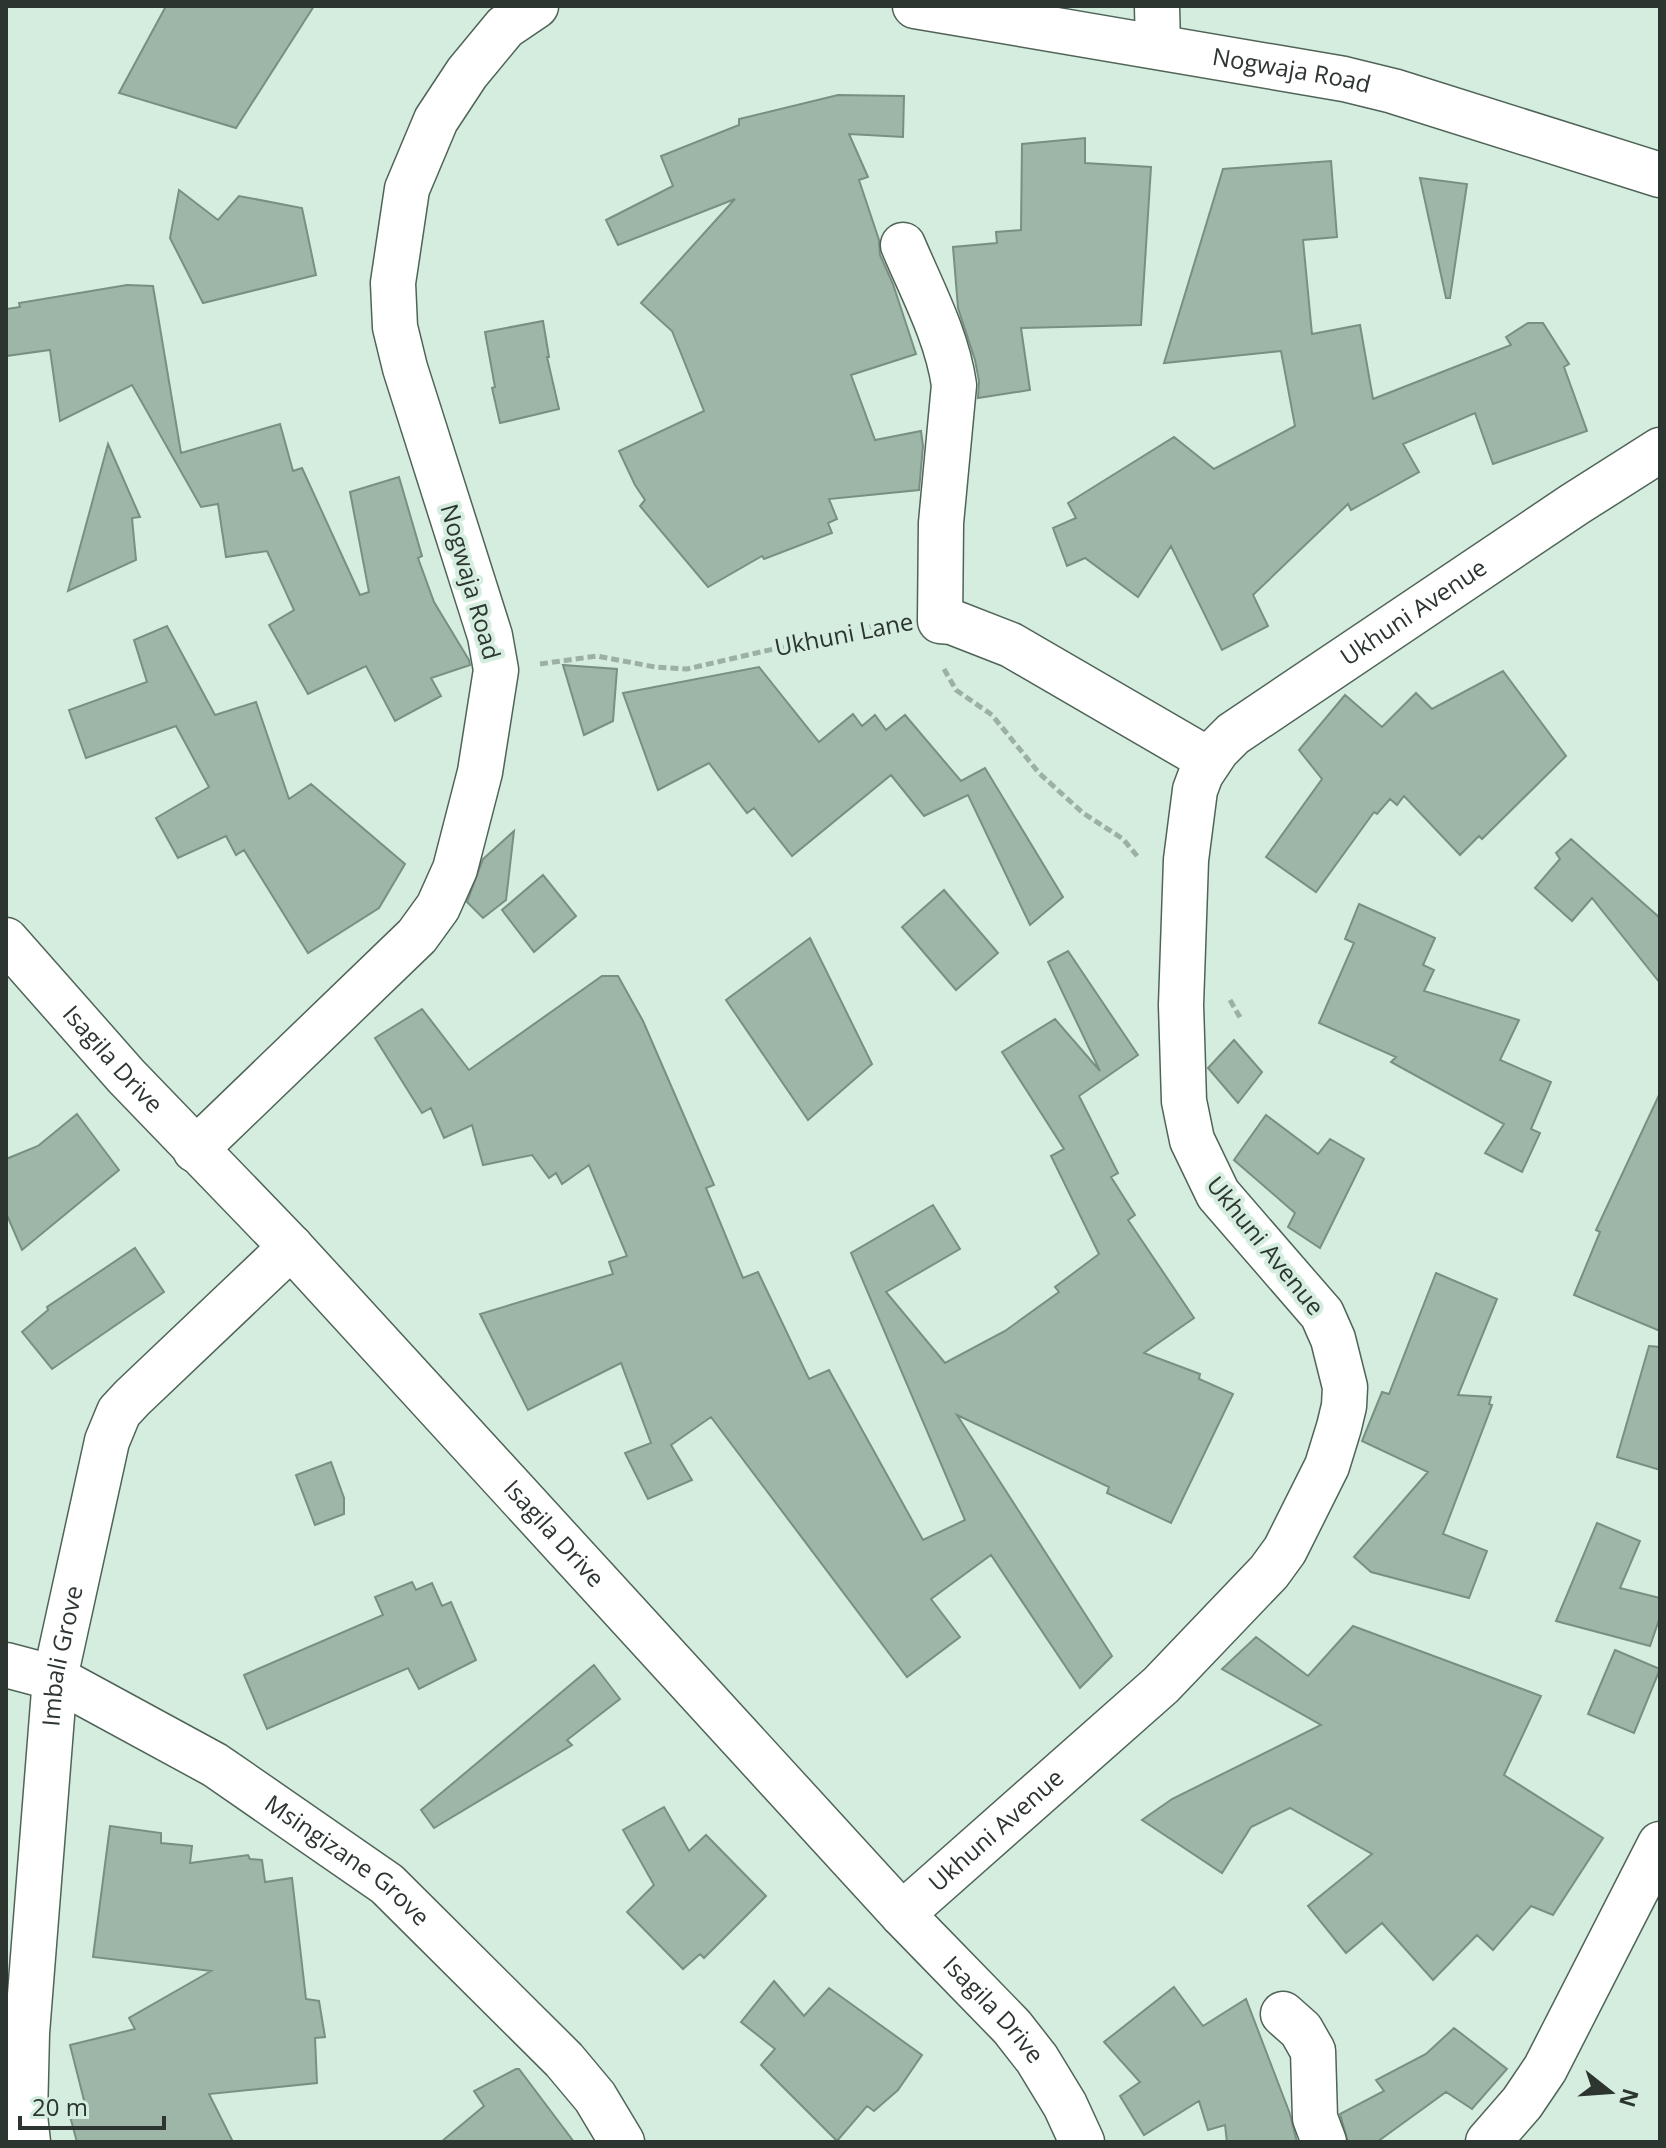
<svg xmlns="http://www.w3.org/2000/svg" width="1666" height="2148" viewBox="0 0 1666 2148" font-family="'Open Sans',sans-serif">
<rect width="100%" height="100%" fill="#d4edde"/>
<path fill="#9eb6a7" stroke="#788f81" stroke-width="2" d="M 166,6 L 314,6 L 236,128 L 119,93 Z
M 838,95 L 904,96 L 903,137 L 849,134 L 868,177 L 859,180 L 879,240 L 880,255 L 893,284 L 916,354 L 851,375 L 875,440 L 921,431 L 923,446 L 919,490 L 829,499 L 837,519 L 828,523 L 832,533 L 764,559 L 762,556 L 708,587 L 640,506 L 645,500 L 635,485 L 619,451 L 704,411 L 672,331 L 641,303 L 735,199 L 618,245 L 606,220 L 673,186 L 661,156 L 739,125 L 739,119 Z
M 1085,138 L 1085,163 L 1151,167 L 1141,325 L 1021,328 L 1030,390 L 978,398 L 979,381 L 975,360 L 958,308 L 953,247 L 997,243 L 996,232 L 1021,230 L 1022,144 Z
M 1331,161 L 1337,237 L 1303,240 L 1312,334 L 1360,325 L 1373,399 L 1511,345 L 1506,337 L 1528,323 L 1543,323 L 1569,364 L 1564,367 L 1587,431 L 1493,464 L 1475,413 L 1403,444 L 1419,472 L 1351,510 L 1348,504 L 1253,595 L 1268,626 L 1222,650 L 1171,546 L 1138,597 L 1085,558 L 1067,566 L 1053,528 L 1076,518 L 1068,503 L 1174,437 L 1214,469 L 1295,426 L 1281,351 L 1164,363 L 1223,169 Z
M 1420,178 L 1467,184 L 1450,298 L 1446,298 Z
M 179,190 L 218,220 L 239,196 L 302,208 L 316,275 L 203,303 L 170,238 Z
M 127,285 L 153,286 L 181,453 L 280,424 L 293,471 L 302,468 L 360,595 L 369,592 L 350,492 L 399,477 L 422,556 L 418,558 L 434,602 L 469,660 L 470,665 L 431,678 L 441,696 L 395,721 L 366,666 L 308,694 L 269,625 L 294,610 L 267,551 L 226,557 L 218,504 L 201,507 L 132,385 L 60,421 L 50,350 L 6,356 L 6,309 L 20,307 L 19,303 Z
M 543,321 L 549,357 L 547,357 L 559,409 L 500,423 L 492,388 L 495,387 L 485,332 Z
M 108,444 L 140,517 L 132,518 L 136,560 L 68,591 Z
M 167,626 L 215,715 L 256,702 L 289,799 L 311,784 L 405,864 L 379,908 L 308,953 L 244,850 L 236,855 L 226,836 L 178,858 L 156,818 L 209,787 L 176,726 L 86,758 L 69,710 L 147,682 L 134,640 Z
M 563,665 L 617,669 L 613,721 L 584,735 Z
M 759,667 L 819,742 L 853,714 L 862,726 L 875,715 L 886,730 L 905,715 L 961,781 L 985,768 L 1063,897 L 1030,925 L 968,795 L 924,816 L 891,775 L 792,856 L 754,808 L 747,813 L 709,763 L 658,790 L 623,693 Z
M 1503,671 L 1566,756 L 1482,839 L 1479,836 L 1460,855 L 1404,796 L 1397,805 L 1390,799 L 1377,814 L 1374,812 L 1316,892 L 1266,857 L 1322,779 L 1299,750 L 1345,695 L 1382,727 L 1416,693 L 1432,709 Z
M 514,831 L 506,900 L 483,918 L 467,902 L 483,859 Z
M 1571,839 L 1660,918 L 1660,983 L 1592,898 L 1572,921 L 1535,888 L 1560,859 L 1556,853 Z
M 543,875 L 576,916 L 534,952 L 502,910 Z
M 944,890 L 998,953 L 956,990 L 902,927 Z
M 1359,904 L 1435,938 L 1423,965 L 1434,970 L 1424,991 L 1519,1020 L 1500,1060 L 1551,1082 L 1531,1129 L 1540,1133 L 1522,1172 L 1485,1153 L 1504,1124 L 1391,1062 L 1396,1057 L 1319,1023 L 1354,943 L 1345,939 Z
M 810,938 L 872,1064 L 808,1120 L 726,1000 Z
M 1068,951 L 1138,1055 L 1079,1096 L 1118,1173 L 1111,1177 L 1135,1215 L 1128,1220 L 1194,1318 L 1144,1353 L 1200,1374 L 1199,1379 L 1233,1394 L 1171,1523 L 1107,1493 L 1109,1487 L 957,1415 L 1112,1656 L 1080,1688 L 991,1555 L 931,1599 L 960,1637 L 907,1677 L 711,1417 L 671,1445 L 692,1480 L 648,1499 L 625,1453 L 651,1443 L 621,1363 L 528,1410 L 480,1314 L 613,1274 L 609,1262 L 627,1256 L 589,1165 L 562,1184 L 556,1173 L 549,1178 L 532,1155 L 483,1165 L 472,1125 L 444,1138 L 431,1108 L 422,1113 L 375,1038 L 422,1009 L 469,1070 L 602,976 L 618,976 L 643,1021 L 714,1185 L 706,1188 L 743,1278 L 758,1272 L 809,1379 L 829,1370 L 923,1540 L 965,1520 L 851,1253 L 933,1205 L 960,1249 L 886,1292 L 945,1363 L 1005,1331 L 1059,1292 L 1055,1287 L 1099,1254 L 1051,1156 L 1064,1149 L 1002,1052 L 1055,1019 L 1100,1071 L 1048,962 Z
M 1234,1040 L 1262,1072 L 1238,1103 L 1208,1068 Z
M 1660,1093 L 1660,1331 L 1574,1295 L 1600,1232 L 1596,1230 Z
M 77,1114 L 119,1170 L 22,1250 L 6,1213 L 6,1159 L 38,1146 Z
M 1266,1115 L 1318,1154 L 1330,1139 L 1364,1159 L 1320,1248 L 1288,1227 L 1295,1213 L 1234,1160 Z
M 135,1248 L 164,1292 L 52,1369 L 22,1332 L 48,1310 L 47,1307 Z
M 1436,1273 L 1497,1299 L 1458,1395 L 1491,1397 L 1489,1404 L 1492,1405 L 1443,1534 L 1487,1551 L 1469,1598 L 1371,1572 L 1354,1557 L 1428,1472 L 1362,1441 L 1382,1392 L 1389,1394 Z
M 1649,1346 L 1660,1347 L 1660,1470 L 1617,1457 Z
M 331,1462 L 344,1498 L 344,1514 L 315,1525 L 296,1475 Z
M 1597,1523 L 1640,1541 L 1620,1588 L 1660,1598 L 1660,1617 L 1650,1646 L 1556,1621 Z
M 412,1582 L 416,1590 L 432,1583 L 442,1606 L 451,1602 L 476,1660 L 419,1689 L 408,1668 L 267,1729 L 244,1675 L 383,1615 L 375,1597 Z
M 1353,1626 L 1541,1696 L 1504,1775 L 1603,1838 L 1553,1915 L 1531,1906 L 1493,1950 L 1477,1935 L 1433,1980 L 1382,1923 L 1346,1953 L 1308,1906 L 1372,1854 L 1290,1808 L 1251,1827 L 1222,1873 L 1142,1820 L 1172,1799 L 1321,1725 L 1222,1669 L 1256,1637 L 1308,1676 Z
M 1615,1650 L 1660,1669 L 1634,1733 L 1588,1714 Z
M 594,1665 L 620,1699 L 567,1740 L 572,1745 L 434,1828 L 421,1810 Z
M 664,1807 L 689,1851 L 706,1835 L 766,1896 L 704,1958 L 700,1954 L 683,1969 L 627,1912 L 654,1885 L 623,1830 Z
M 110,1826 L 161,1833 L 161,1843 L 192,1846 L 190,1863 L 248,1855 L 250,1859 L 262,1860 L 265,1882 L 292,1878 L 306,1999 L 319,2001 L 325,2037 L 315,2038 L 317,2083 L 209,2094 L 233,2142 L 77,2142 L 68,2109 L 85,2104 L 70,2045 L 135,2029 L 129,2018 L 211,1971 L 93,1957 Z
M 774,1981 L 804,2016 L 829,1988 L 922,2055 L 898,2090 L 874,2111 L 867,2106 L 837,2141 L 761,2065 L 775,2049 L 741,2022 Z
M 1174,1987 L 1203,2026 L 1246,1999 L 1290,2114 L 1297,2142 L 1227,2142 L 1225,2125 L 1208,2130 L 1199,2101 L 1144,2135 L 1120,2096 L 1140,2082 L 1104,2042 Z
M 1454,2028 L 1507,2069 L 1472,2109 L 1446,2092 L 1377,2142 L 1348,2142 L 1340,2114 L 1384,2091 L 1376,2080 L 1426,2054 Z
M 516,2069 L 519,2069 L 574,2142 L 441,2142 L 484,2106 L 474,2091 Z"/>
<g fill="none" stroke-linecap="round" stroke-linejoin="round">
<defs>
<g id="minor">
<path id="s1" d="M 915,6 L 1344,79 L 1393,91 L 1660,175"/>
<path d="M 1157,6 L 1158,46"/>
<path d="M 903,245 C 922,290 947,336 954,385 L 941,523 L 940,621 L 952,622 L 1011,645 L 1209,760"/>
<path id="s2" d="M 6,940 L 126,1076 L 291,1247 L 902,1914 L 1012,2027 L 1037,2059 L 1065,2105 L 1082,2142"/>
<path d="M 195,1150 L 417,936 L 438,907 L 455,869 L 480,772 L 496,670 L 490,636 L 405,368 L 395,327 L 393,283 L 407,189 L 436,120 L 467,73 L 505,27 L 536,6"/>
<path id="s3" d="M 6,1665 L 55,1678 L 215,1765 L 387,1884 L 564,2060 L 595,2097 L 622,2142"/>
<path id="s4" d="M 902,1914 L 1161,1685 L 1269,1572 L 1285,1550 L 1327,1466 L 1339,1427 L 1344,1406 L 1345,1387 L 1333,1339 L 1322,1314 L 1218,1194 L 1192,1140 L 1184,1101 L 1181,1005 L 1186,860 L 1195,790 L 1201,774 L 1217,750 L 1233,734 L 1575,504 L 1660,450"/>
<path d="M 1283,2014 L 1301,2030 L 1313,2051 L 1315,2118 L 1324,2142"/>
<path id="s5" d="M 28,2142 L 25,2116 L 27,2033 L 55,1678 L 107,1441 L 119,1412 L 132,1398 L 291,1247"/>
<path d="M 1488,2142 L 1522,2103 L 1545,2069 L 1660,1844"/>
</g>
</defs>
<use href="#minor" stroke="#4f6457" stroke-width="47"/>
<path stroke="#9cb0a4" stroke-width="5" stroke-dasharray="8 4" stroke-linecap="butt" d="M 540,664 L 597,656 L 655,667 L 687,669 L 895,621
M 944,669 L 956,690 L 992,715 L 1039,773 L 1083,813 L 1123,839 L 1138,857
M 1230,1000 L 1241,1019"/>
<use href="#minor" stroke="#fff" stroke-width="44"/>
</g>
<g text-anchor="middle" stroke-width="8" stroke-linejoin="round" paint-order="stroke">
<g font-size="24" fill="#2c3530" stroke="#d4edde">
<text dy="8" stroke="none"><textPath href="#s1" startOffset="382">Nogwaja Road</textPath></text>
<text transform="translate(470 582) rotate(74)" y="8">Nogwaja Road</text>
<text dy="8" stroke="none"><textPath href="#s4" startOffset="1638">Ukhuni Avenue</textPath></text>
<text transform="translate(844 635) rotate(-11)" y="8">Ukhuni Lane</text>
<text dy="8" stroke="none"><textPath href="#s2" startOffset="160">Isagila Drive</textPath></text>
<text transform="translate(1265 1246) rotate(51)" y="8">Ukhuni Avenue</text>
<text dy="8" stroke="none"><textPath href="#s2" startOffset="808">Isagila Drive</textPath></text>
<text dy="8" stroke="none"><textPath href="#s5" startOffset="488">Imbali Grove</textPath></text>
<text dy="8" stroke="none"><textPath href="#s4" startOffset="126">Ukhuni Avenue</textPath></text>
<text dy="8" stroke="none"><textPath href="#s3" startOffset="396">Msingizane Grove</textPath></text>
<text dy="8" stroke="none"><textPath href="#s2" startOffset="1456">Isagila Drive</textPath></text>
</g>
</g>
<rect width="1666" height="2148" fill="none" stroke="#2c3530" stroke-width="16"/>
<g transform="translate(1610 2092) rotate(107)" stroke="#d4edde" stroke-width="6" paint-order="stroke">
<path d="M0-6L14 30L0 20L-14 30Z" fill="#2c3530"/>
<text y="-12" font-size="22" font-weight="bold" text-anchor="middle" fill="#2c3530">N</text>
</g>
<path d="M20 2116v12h144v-12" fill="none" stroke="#2c3530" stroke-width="4"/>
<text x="32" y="2116" font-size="24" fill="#2c3530" stroke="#d4edde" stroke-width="6" paint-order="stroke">20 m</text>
</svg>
